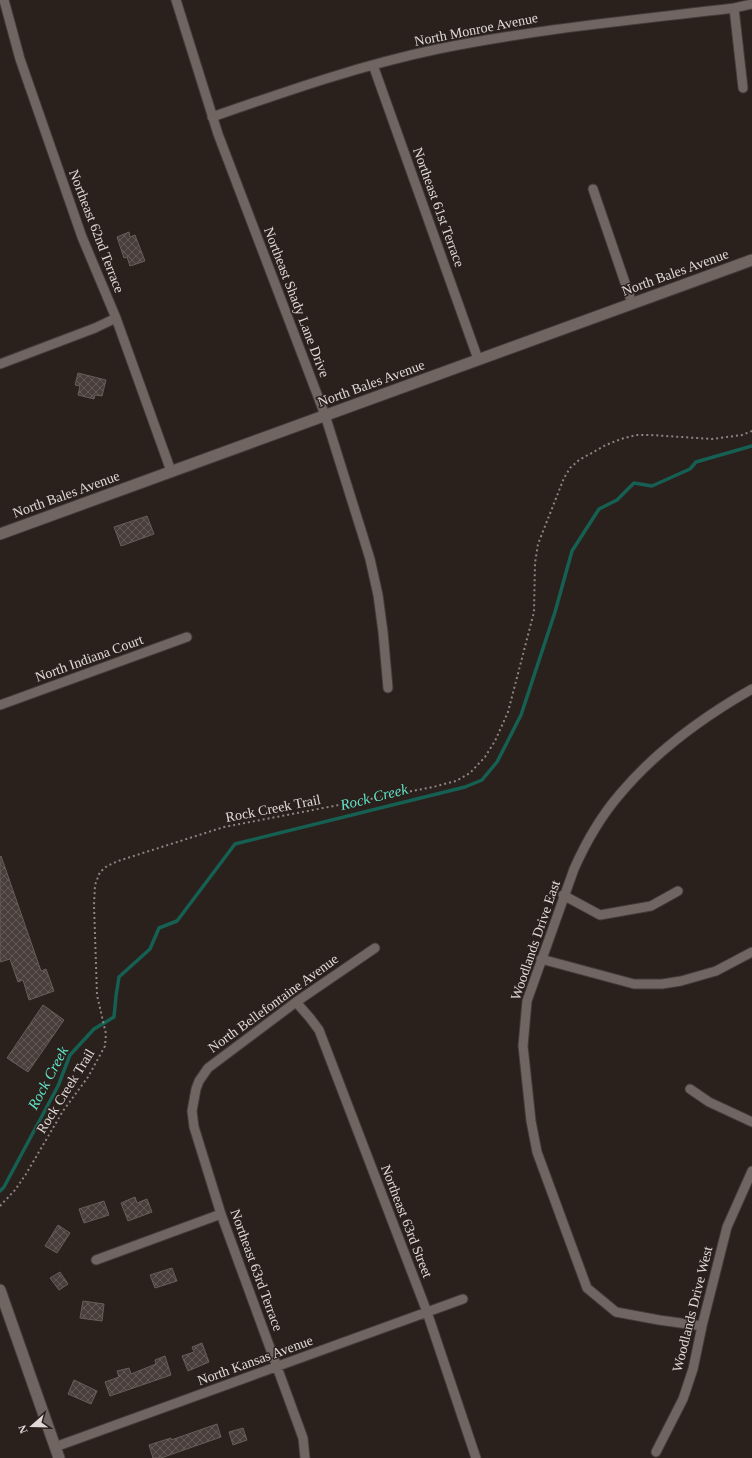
<svg xmlns="http://www.w3.org/2000/svg" width="752" height="1458" viewBox="0 0 752 1458" font-family="'Times New Roman',serif">
<defs>
<pattern id="building-cross-hatch" width="8" height="8" patternUnits="userSpaceOnUse"><rect width="8" height="8" fill="#493e3a"/><path d="M0 0l8 8M0 8l8-8" fill="none" stroke="#635956"/></pattern>
</defs>
<rect width="100%" height="100%" fill="#2a201c"/>
<g fill="none" stroke-linecap="round" stroke-linejoin="round">
<path stroke="#156053" stroke-width="3.5" d="M 0,1191 L 4,1187 L 58,1086 L 70,1055 L 94,1029 L 114,1017 L 116,996 L 119,977 L 150,949 L 159,928 L 177,921 L 235,844 L 465,787 L 482,780 L 497,762 L 521,715 L 555,612 L 572,551 L 599,509 L 617,500 L 634,483 L 652,486 L 690,469 L 696,462 L 752,446"/>
</g>
<path fill="url(#building-cross-hatch)" stroke="#695d59" d="M 129,232 L 130,237 L 135,235 L 145,261 L 130,266 L 127,257 L 124,258 L 117,237 Z
M 78,373 L 106,380 L 102,396 L 95,395 L 94,399 L 78,395 L 80,386 L 75,385 Z
M 147,516 L 154,534 L 121,546 L 114,527 Z
M 1,856 L 41,971 L 46,969 L 54,991 L 29,1000 L 23,980 L 18,982 L 10,959 L 0,962 L 0,857 Z
M 43,1005 L 64,1020 L 28,1072 L 7,1058 Z
M 135,1197 L 137,1203 L 147,1199 L 152,1212 L 128,1221 L 121,1203 Z
M 104,1201 L 109,1215 L 84,1223 L 79,1209 Z
M 58,1225 L 70,1233 L 57,1253 L 45,1246 Z
M 172,1268 L 177,1281 L 155,1288 L 150,1275 Z
M 60,1272 L 68,1284 L 59,1290 L 50,1278 Z
M 83,1301 L 104,1304 L 102,1321 L 80,1318 Z
M 202,1343 L 209,1362 L 188,1371 L 182,1356 L 194,1352 L 192,1347 Z
M 165,1356 L 171,1375 L 110,1396 L 105,1382 L 119,1377 L 117,1371 L 129,1368 L 131,1374 L 156,1364 L 155,1360 Z
M 74,1380 L 97,1391 L 91,1404 L 68,1394 Z
M 217,1424 L 221,1437 L 161,1458 L 153,1458 L 149,1445 L 171,1438 L 171,1440 Z
M 243,1428 L 247,1440 L 233,1445 L 229,1432 Z"/>
<g fill="none" stroke-linecap="round" stroke-linejoin="round">
<defs>
<path id="minor" d="M 4,0 L 20,59 L 82,237 L 116,318 L 171,471
M 176,0 L 218,134 L 325,415 L 362,533 L 370,559 L 378,595 L 383,632 L 388,688
M 734,8 L 743,88
M 373,65 L 478,359
M 212,117 C 287,91 361,65 438,49 C 536,29 635,20 734,8 L 752,4
M 593,189 L 632,303
M 0,364 L 95,328 L 116,318
M 0,705 L 187,637
M 563,895 L 600,915 L 651,906 L 678,891
M 541,959 L 634,984 L 662,984 L 681,981 L 716,971 L 752,952
M 296,1002 L 310,1018 L 319,1030 L 427,1312 L 476,1458
M 690,1089 L 709,1102 L 752,1122
M 96,1260 L 221,1214
M 702,1326 L 659,1320 L 616,1312 L 587,1288 L 537,1152 L 531,1121 L 523,1046 L 527,1001 L 574,869 C 586,842 601,816 620,794 C 656,751 703,717 752,689
M 55,1447 L 463,1299
M 656,1452 L 683,1399 L 693,1369 L 702,1326 L 727,1227 L 752,1171
M 305,1458 L 303,1438 L 221,1214 L 194,1127 L 192,1111 L 196,1089 L 199,1081 L 208,1068 L 296,1002 L 375,948"/>
<path id="tertiary" d="M 0,534 L 752,260
M 0,1290 L 59,1458"/>
</defs>
<use href="#minor" stroke="#433c39" stroke-width="11"/>
<use href="#tertiary" stroke="#433c39" stroke-width="13"/>
<path stroke="#8e8582" stroke-width="2" stroke-dasharray="2 3" stroke-linecap="butt" d="M 0,1206 L 15,1190 L 26,1174 L 63,1111 L 88,1077 L 105,1046 L 106,1034 L 97,995 L 94,905 L 95,885 L 100,872 L 107,866 L 118,861 L 224,827 L 433,787 L 456,781 L 470,773 L 485,757 L 495,741 L 508,712 L 534,612 L 535,563 L 538,544 L 564,478 L 570,468 L 579,460 L 606,445 L 621,439 L 636,435 L 651,435 L 712,439 L 742,435 L 752,431"/>
<use href="#minor" stroke="#716561" stroke-width="9"/>
<use href="#tertiary" stroke="#716561" stroke-width="11"/>
</g>
<g text-anchor="middle" stroke-width="3" stroke-linejoin="round" paint-order="stroke">
<g font-size="14" fill="#e0d9d7" stroke="#2a201c">
<text transform="translate(476 29) rotate(-11)" y="5">North Monroe Avenue</text>
<text transform="translate(439 207) rotate(70)" y="5">Northeast 61st Terrace</text>
<text transform="translate(97 231) rotate(69)" y="5">Northeast 62nd Terrace</text>
<text transform="translate(675 272) rotate(-20)" y="5">North Bales Avenue</text>
<text transform="translate(297 302) rotate(69)" y="5">Northeast Shady Lane Drive</text>
<text transform="translate(371 383) rotate(-20)" y="5">North Bales Avenue</text>
<text transform="translate(66 494) rotate(-20)" y="5">North Bales Avenue</text>
<text transform="translate(89 658) rotate(-20)" y="5">North Indiana Court</text>
<text transform="translate(273 808) rotate(-11)" y="5">Rock Creek Trail</text>
<text transform="translate(535 940) rotate(-71)" y="5">Woodlands Drive East</text>
<text transform="translate(273 1003) rotate(-36)" y="5">North Bellefontaine Avenue</text>
<text transform="translate(65 1091) rotate(-58)" y="5">Rock Creek Trail</text>
<text transform="translate(407 1221) rotate(69)" y="5">Northeast 63rd Street</text>
<text transform="translate(257 1270) rotate(70)" y="5">Northeast 63rd Terrace</text>
<text transform="translate(692 1309) rotate(-76)" y="5">Woodlands Drive West</text>
<text transform="translate(255 1360) rotate(-20)" y="5">North Kansas Avenue</text>
</g>
<g font-size="15" font-style="italic" fill="#60e4c9" stroke="#2a201c">
<text transform="translate(374 797) rotate(-14)" y="5">Rock Creek</text>
<text transform="translate(48 1078) rotate(-62)" y="5">Rock Creek</text>
</g>
</g>
<g transform="translate(32 1426) rotate(250)" stroke="#2a201c" stroke-width="3" paint-order="stroke">
<path d="M0-3L7 15L0 10L-7 15Z" fill="#e0d9d7"/>
<text y="-6" font-size="11" font-weight="bold" text-anchor="middle" fill="#e0d9d7">N</text>
</g>
</svg>
